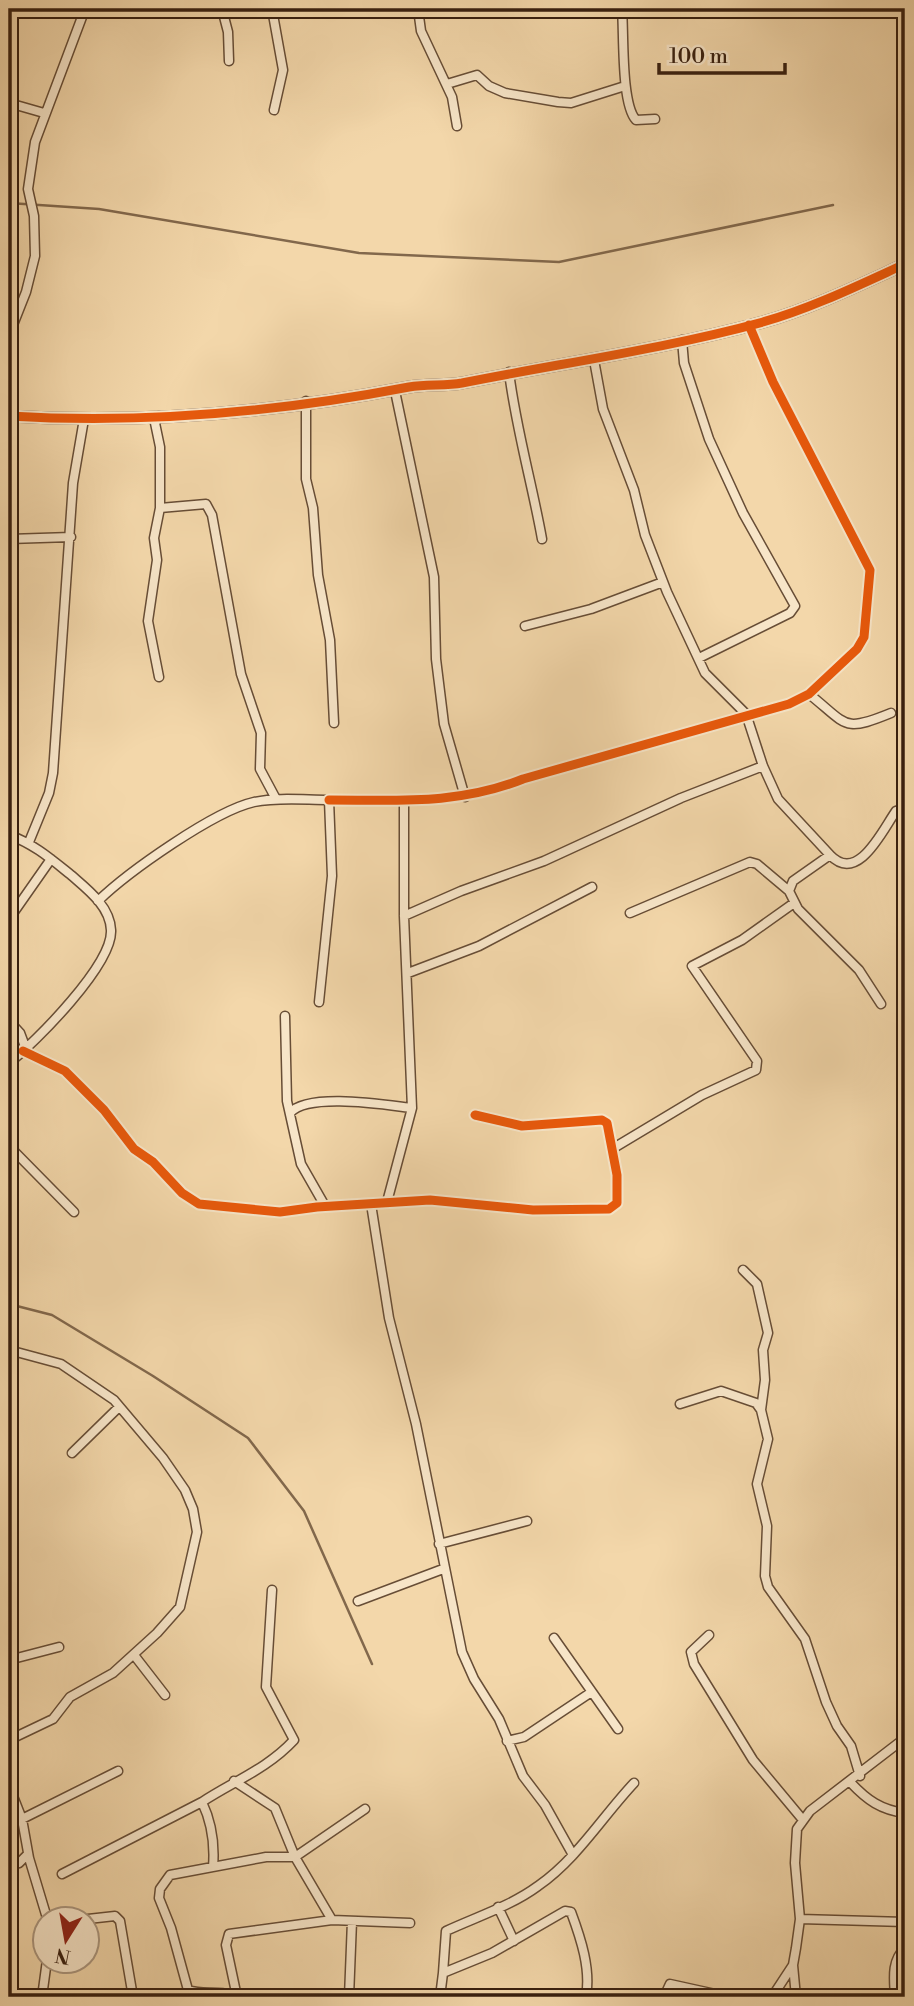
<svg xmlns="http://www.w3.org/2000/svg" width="914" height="2006" viewBox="0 0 914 2006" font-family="'Libre Bodoni',serif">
<rect width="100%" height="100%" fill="#f3d7aa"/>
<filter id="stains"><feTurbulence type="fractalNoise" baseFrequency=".00286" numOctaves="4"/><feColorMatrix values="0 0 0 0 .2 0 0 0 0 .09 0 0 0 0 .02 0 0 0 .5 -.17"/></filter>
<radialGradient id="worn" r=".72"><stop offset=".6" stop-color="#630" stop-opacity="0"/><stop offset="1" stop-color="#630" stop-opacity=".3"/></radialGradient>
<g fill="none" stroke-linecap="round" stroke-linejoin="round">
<path stroke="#82684c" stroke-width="2.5" d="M 9,203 L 99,209 L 359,253 L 559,262 L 833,205
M 9,1304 L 52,1315 L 153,1376 L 248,1438 L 304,1511 L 372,1664"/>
<defs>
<path id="minor" d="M 222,9 L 228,32 L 229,61
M 272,9 L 283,70 L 274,110
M 418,9 L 421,31 L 452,97 L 457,126
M 622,9 C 624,34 621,104 636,120 L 655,119
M 904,9 L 905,12
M 447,84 L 477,75 L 489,86 L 505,93 L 558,102 L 571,103 L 625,86
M 9,103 L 44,113
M 9,335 L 26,292 L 35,256 L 34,216 L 28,189 L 35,142 L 85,9
M 682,340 L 684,363 L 709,439 L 743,513 L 795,606 L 790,613 L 699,658
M 594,360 L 603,409 L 634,490 L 645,535 L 667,592 L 705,673 L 746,714 L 763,766 L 778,799 L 830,855 L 793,881 L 789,891 L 798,909 L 859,970 L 881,1004
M 509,372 C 516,429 532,483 542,539
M 395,391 L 434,577 L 436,659 L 444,724 L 465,797
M 306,401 L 306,479 L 313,508 L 318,575 L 330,640 L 334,723
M 160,508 L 206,504 L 212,515 L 241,674 L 261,733 L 260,769 L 276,799
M 9,539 L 71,537
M 525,626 L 591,609 L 663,582
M 159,677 L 148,621 L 157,560 L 154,538 L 160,508 L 160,447 L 155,423 L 159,416
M 809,694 C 848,725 842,733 891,713
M 329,800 C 397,800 459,805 523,779 L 789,704 L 809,694 L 857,649 L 864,637 L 870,570 L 773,382 L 749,325
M 9,835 C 34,844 51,859 71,875 C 87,889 110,906 111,930 C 113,964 36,1042 9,1063
M 29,842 L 49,793 L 53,773 L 73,483 L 84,419
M 830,855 C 858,884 882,831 896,811 L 905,808
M 98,901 C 128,872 214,811 254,802 C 278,797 305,800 329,800 L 332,876 L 319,1002
M 630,913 L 750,862 L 757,864 L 789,891
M 404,916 L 461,891 L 544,861 L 681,798 L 763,766
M 9,919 L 51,859
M 408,973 L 479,946 L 592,887
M 285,1016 L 287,1101 L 301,1164 L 325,1206
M 9,1021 L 20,1033 L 26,1049
M 23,1051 L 65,1071 L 104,1110 L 134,1149 L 153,1162 L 182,1193 L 199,1204 L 280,1212 L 317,1207 L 430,1200 L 533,1210 L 609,1209 L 617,1203 L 617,1175 L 607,1123 L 602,1120 L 522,1126 L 475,1115
M 290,1113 C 308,1092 386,1105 412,1108
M 9,1146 L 74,1212
M 612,1149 L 702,1095 L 756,1070 L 757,1061 L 692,966 L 742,940 L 794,903
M 387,1202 L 412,1108 L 404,916 L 404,800
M 371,1204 L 389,1318 L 416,1424 L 462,1652 L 474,1679 L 499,1719 L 523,1776 L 545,1805 L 573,1855
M 743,1270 L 757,1284 L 768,1333 L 763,1350 L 765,1380 L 761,1410
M 9,1350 L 61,1364 L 114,1400 L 163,1458 L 185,1490 L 193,1509 L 197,1532 L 180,1607 L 157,1633 L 113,1673 L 70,1697 L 53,1719 L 9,1740
M 680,1404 L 721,1391 L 756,1403 L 761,1410 L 768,1439 L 757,1484 L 767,1526 L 765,1576 L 768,1587 L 805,1639 L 826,1702 L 837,1726 L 851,1746 L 860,1776
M 72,1453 L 119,1407
M 439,1544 L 527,1521
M 358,1601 L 443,1569
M 709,1635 L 691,1652 L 694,1664 L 753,1760 L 803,1820
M 554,1638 L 618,1729
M 134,1655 L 165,1695
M 9,1660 L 59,1647
M 507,1741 L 524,1737 L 590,1693
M 234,1781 L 275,1808 L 295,1857 L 266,1857 L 170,1875 L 160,1889 L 159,1898 L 171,1928 L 188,1990 C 204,1996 219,1989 236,1997
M 851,1783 C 867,1800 881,1810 905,1813
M 9,1786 L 22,1819 L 29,1858 L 47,1918
M 22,1819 L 118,1771
M 9,1865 L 19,1863 L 28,1854
M 213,1867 C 215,1843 212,1823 202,1802 C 234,1781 267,1769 294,1740 L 266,1687 L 272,1590
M 62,1874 L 202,1802
M 498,1907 L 514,1941
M 88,1919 L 115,1916 L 120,1921 L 133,1997
M 800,1919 L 905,1922
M 332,1920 L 295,1857 L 365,1809
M 793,1965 L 796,1997
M 443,1973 L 446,1931 C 476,1917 511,1906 538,1886 C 577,1859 602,1817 634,1783
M 42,1997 L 47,1960
M 237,1997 L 226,1945 L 229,1934 L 332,1920 L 410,1923
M 349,1997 L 352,1921
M 440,1997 L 443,1973 L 492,1953 L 565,1911 L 571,1912 C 581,1939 591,1969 586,1997
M 664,1997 L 670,1984 L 729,1997
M 772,1997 L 793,1965 L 796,1948 L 800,1919 L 795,1863 L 797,1829 L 810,1811 L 905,1738
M 895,1997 C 894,1979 891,1961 905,1948"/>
<path id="tertiary" d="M 9,416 C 142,424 279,412 409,387 C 427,384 445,386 462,383 C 562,363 664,349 763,322 C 812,308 859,285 905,264"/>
</defs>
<use href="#minor" stroke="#674d36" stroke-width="11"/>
<use href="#tertiary" stroke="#674d36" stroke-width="13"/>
<use href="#minor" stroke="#f7e5c8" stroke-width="8"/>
<use href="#tertiary" stroke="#f7e5c8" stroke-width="10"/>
<defs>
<path id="cycleway" d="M 9,416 C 142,424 279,412 409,387 C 427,384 445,386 462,383 C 562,363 664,349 763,322 C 812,308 859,285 905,264
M 329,800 C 397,800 459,805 523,779 L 789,704 L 809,694 L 857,649 L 864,637 L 870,570 L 773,382 L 749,325
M 23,1051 L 65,1071 L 104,1110 L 134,1149 L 153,1162 L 182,1193 L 199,1204 L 280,1212 L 317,1207 L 430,1200 L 533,1210 L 609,1209 L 617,1203 L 617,1175 L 607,1123 L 602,1120 L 522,1126 L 475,1115"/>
</defs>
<use href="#cycleway" stroke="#f7e5c8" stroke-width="13"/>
<use href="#cycleway" stroke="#e8590c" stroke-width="9"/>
</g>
<rect width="914" height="2006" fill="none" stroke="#f3d7aa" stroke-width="35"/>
<rect x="10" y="10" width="893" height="1985" fill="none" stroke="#381f0f" stroke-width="3.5"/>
<rect x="18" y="18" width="879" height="1971" fill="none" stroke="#381f0f" stroke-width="2"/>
<g transform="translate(66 1940) rotate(191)"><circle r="33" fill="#f7e5c8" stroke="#ab967e" stroke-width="2"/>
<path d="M0-5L12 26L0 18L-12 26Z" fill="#8f2418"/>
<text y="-10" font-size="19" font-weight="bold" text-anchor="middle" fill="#381f0f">N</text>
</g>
<path d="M659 63v10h126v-10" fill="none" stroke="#381f0f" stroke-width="3.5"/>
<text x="669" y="63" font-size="21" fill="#381f0f" stroke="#f7e5c8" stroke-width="5" paint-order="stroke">100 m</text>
<rect width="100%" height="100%" filter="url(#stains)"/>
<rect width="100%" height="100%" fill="url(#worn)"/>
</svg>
